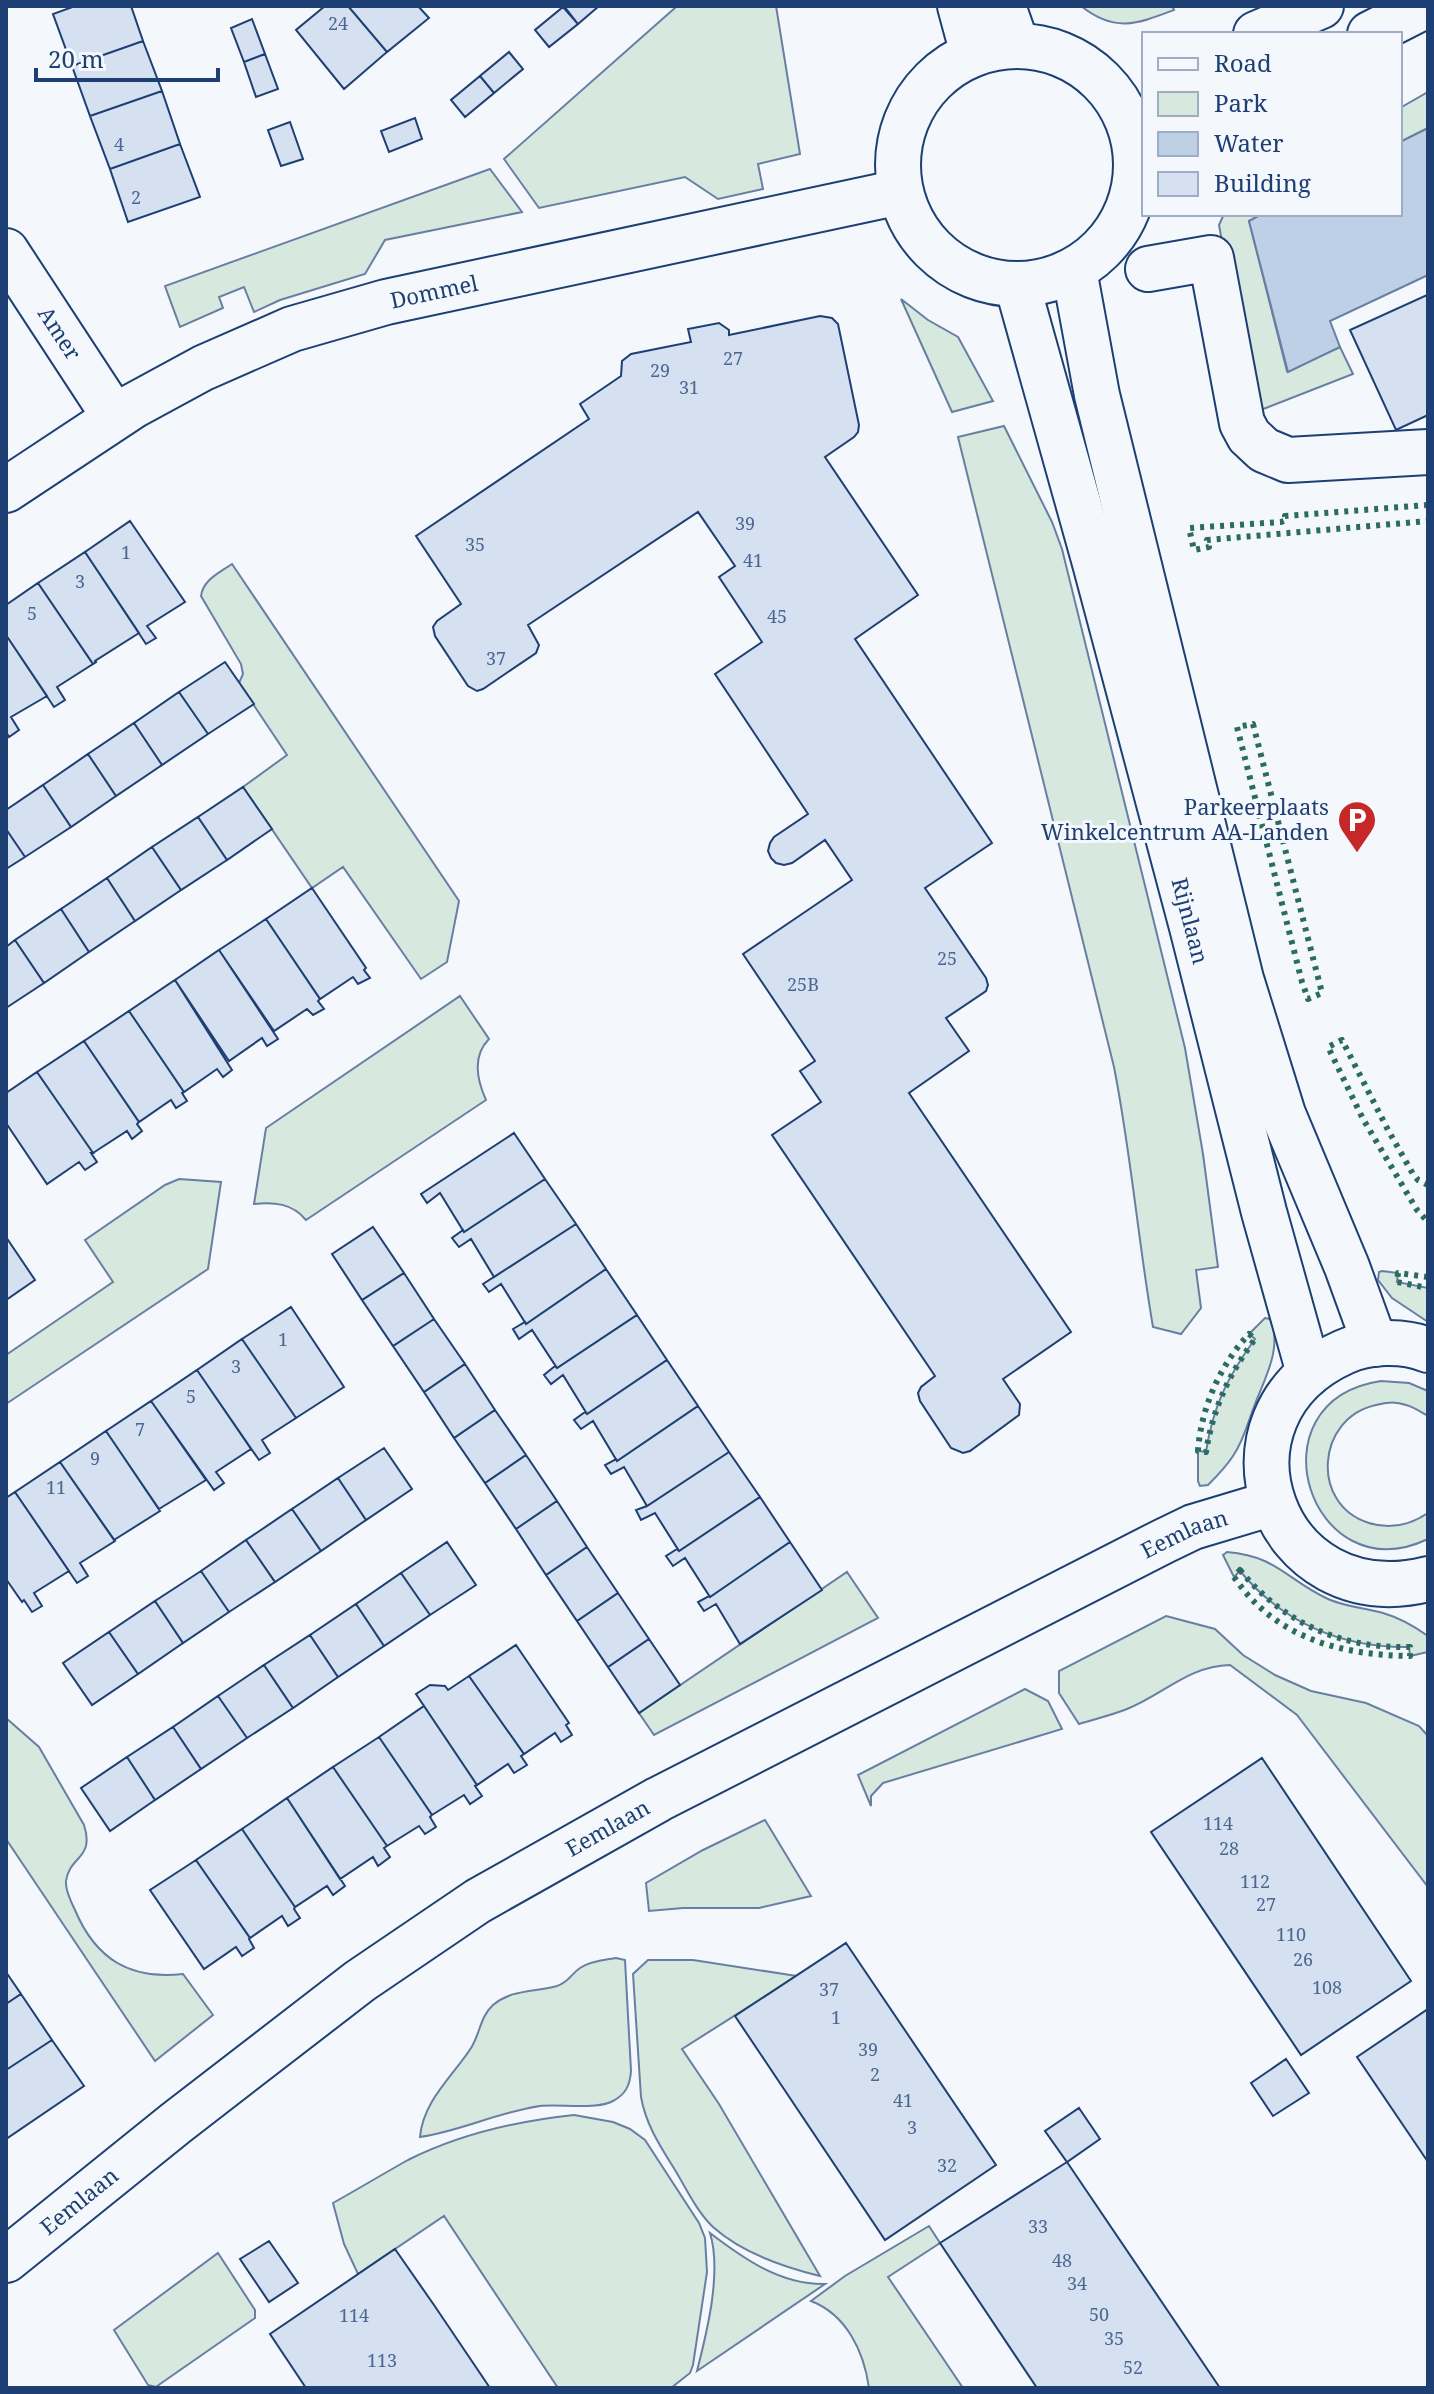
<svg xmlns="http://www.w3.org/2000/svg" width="1434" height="2394" viewBox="0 0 1434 2394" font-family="'Noto Serif',serif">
<rect width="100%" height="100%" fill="#f4f7fb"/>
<path fill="#d7e8df" stroke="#687fa3" stroke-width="2" d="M 776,6 L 800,154 L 758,164 L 763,189 L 718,199 L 685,177 L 539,208 L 504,159 L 676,7 Z
M 1081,6 L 1172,6 L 1174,10 C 1137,24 1115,33 1081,6 Z
M 1428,92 L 1428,128 L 1400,142 L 1400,108 Z
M 490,169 L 522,212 L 385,240 L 365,274 L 280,300 L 254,312 L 244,287 L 219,297 L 223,308 L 180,327 L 165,286 Z
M 1224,214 L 1262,214 L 1249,221 L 1287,371 L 1340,347 L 1353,374 L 1253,413 L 1219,225 Z
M 901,299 L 928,320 L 958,337 L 993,401 L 952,412 Z
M 1004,426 L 1052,522 L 1062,549 L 1185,1048 L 1203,1154 L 1218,1267 L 1196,1270 L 1201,1308 L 1181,1334 L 1153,1327 C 1138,1240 1131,1153 1114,1067 L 958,437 Z
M 232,564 L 459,901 L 447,962 L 421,979 L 343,867 L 312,888 L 243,787 L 287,755 L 239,683 L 243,674 L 241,664 L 201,596 C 203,580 219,573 232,564 Z
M 460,996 L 489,1039 C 472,1056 477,1080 486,1100 L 306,1220 C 292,1203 274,1202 254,1204 L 266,1128 Z
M 179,1179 L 221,1182 L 208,1269 L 6,1404 L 6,1355 L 113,1282 L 85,1240 L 165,1185 Z
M 1382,1271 L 1398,1273 L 1397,1282 L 1428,1288 L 1428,1322 L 1392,1298 L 1378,1280 L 1379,1272 Z
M 1265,1318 L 1270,1319 C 1283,1346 1265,1378 1255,1404 C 1248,1422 1244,1440 1233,1456 C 1226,1467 1217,1476 1208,1485 L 1200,1486 L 1198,1481 L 1198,1451 L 1206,1452 C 1213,1406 1228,1376 1255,1339 L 1249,1334 Z
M 1381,1381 L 1409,1383 L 1428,1391 L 1428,1416 C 1421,1412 1414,1407 1406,1405 C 1396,1401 1386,1402 1376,1405 C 1316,1418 1310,1505 1369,1523 C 1391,1530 1410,1525 1428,1513 L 1428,1539 C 1310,1595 1248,1401 1381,1381 Z
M 1227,1552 C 1277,1556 1287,1580 1328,1599 C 1346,1607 1365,1608 1383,1613 C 1400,1618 1414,1626 1428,1636 L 1428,1652 L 1410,1656 L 1409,1647 C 1342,1648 1283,1623 1240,1571 L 1234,1577 L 1223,1555 Z
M 847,1572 L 878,1618 L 654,1735 L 639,1713 Z
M 1166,1616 L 1215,1629 L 1243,1655 L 1275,1675 L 1311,1691 L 1366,1703 L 1419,1726 L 1428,1736 L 1428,1887 L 1297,1715 L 1230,1665 C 1188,1666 1163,1695 1127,1709 C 1112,1715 1095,1719 1079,1724 L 1059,1693 L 1059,1671 Z
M 1025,1689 L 1048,1701 L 1062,1729 L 883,1783 L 871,1796 L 871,1806 L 858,1775 Z
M 6,1718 L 39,1747 L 84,1825 C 95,1859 69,1856 66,1881 C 65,1890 71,1902 75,1910 C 96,1960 131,1980 183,1974 L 213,2015 L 155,2061 L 6,1839 Z
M 765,1820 L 811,1896 L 759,1908 L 683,1908 L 649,1911 L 646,1883 L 703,1850 Z
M 616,1958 L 625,1960 L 631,2071 C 630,2085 626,2094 613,2101 C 597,2110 561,2104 540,2106 C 498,2112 461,2131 420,2137 C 423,2101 453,2076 471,2048 C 480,2034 480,2017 493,2005 C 512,1989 535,1992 557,1986 C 569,1982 571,1974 580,1968 C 590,1961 605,1960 616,1958 Z
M 648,1960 L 693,1960 L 797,1976 L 682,2049 L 719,2104 L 820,2276 C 783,2267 742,2253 713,2227 C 697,2212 686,2188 675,2170 C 660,2146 646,2125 641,2097 L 633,1974 Z
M 574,2115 L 613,2122 L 630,2129 L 645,2140 L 699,2223 L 705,2238 L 707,2272 L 693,2365 L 690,2373 L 671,2388 L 558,2388 L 444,2216 L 358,2274 L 344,2244 L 333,2203 C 358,2189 383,2174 408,2160 C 460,2134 517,2121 574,2115 Z
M 929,2226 L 940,2243 L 888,2277 L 963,2388 L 869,2388 C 864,2352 847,2315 811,2301 L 845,2276 Z
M 710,2233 C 744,2259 781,2285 825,2284 L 697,2371 C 707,2332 722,2272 710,2233 Z
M 218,2253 L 255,2310 L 255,2318 L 160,2384 L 156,2387 L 148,2385 L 114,2330 Z"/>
<path fill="#bed0e5" stroke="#687fa3" stroke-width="2" d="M 1428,128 L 1428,275 L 1330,321 L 1340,347 L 1288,372 L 1249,221 L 1262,214 L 1400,214 L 1400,142 Z"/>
<path fill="#d5e0f0" stroke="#1d3f73" stroke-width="2" d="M 75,6 L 131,6 L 143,41 L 72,66 L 53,14 Z
M 325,6 L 348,6 L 387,52 L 344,89 L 296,30 Z
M 348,6 L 418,6 L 429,18 L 387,52 Z
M 564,6 L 599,6 L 578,24 Z
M 563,7 L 578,24 L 549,47 L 535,30 Z
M 252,19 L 265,54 L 244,62 L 231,28 Z
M 143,41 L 162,91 L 90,116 L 72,66 Z
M 509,52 L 523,69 L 494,93 L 480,76 Z
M 265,54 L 278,89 L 256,97 L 244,62 Z
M 480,76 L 494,93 L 465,117 L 451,100 Z
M 162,91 L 180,144 L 110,169 L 90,116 Z
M 415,118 L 422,139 L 389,152 L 381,131 Z
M 290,122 L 303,159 L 281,166 L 268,130 Z
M 180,144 L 200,197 L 128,222 L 110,169 Z
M 1427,295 L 1428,415 L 1396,430 L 1350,330 Z
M 820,316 L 832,318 L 838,324 L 859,425 L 858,432 L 854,437 L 825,457 L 918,595 L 855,639 L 992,843 L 925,888 L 986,978 L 988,985 L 986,991 L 946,1018 L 969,1051 L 909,1093 L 1071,1332 L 1003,1379 L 1020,1404 L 1019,1415 L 970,1451 L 963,1453 L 951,1448 L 920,1401 L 918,1393 L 921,1387 L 935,1376 L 772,1135 L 821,1102 L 800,1071 L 815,1061 L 743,954 L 852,880 L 825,840 L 792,863 L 784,865 L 776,863 L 771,858 L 768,851 L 770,843 L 774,837 L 808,814 L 715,674 L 762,642 L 719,577 L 735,566 L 698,512 L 528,625 L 539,645 L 536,653 L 483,689 L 477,691 L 468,686 L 435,636 L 433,627 L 437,621 L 461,604 L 416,536 L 589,419 L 580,404 L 621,376 L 622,361 L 631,354 L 691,342 L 688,329 L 719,323 L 729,330 L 729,335 Z
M 130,521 L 185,602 L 147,626 L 156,638 L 146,644 L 85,552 Z
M 85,552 L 139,633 L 95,661 L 96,662 L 93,664 L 38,583 Z
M 38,583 L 93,664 L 57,687 L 65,700 L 54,707 L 6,635 L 6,605 Z
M 6,635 L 47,696 L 11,717 L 19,730 L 9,737 L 6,732 Z
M 225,662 L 254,704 L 208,734 L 179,692 Z
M 179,692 L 208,734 L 162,765 L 134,723 Z
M 134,723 L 162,765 L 116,796 L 88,754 Z
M 88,754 L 116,796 L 71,827 L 43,785 Z
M 43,785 L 71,827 L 25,857 L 6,829 L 6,810 Z
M 243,787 L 272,829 L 227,860 L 198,817 Z
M 198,817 L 227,860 L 181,890 L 152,847 Z
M 6,829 L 25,857 L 6,869 Z
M 152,847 L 181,890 L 135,921 L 107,878 Z
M 107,878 L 135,921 L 89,952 L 61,909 Z
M 312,888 L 366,968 L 364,970 L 370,978 L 358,984 L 353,977 L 320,999 L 266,919 Z
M 61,909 L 89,952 L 44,983 L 15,940 Z
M 266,919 L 320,999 L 318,1001 L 324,1009 L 313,1015 L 307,1009 L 274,1031 L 219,950 Z
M 15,940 L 44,983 L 6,1008 L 6,947 Z
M 219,950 L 278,1039 L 267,1046 L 262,1038 L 229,1061 L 175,980 Z
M 175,980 L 232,1070 L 223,1077 L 217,1069 L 184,1092 L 129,1011 Z
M 129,1011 L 184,1092 L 182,1093 L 187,1101 L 176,1108 L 171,1100 L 139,1122 L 84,1041 Z
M 84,1041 L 139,1122 L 137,1124 L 142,1131 L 132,1139 L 127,1131 L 93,1153 L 37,1072 Z
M 37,1072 L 93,1153 L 91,1153 L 97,1162 L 85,1170 L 79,1162 L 47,1184 L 6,1123 L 6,1093 Z
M 514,1133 L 545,1179 L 464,1232 L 440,1193 L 427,1203 L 421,1194 Z
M 545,1179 L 576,1224 L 494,1277 L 471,1239 L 459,1247 L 452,1238 L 463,1230 L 464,1232 Z
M 576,1224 L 606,1269 L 526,1324 L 501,1284 L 489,1292 L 483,1284 Z
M 373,1227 L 404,1273 L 362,1300 L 332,1254 Z
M 6,1237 L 35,1280 L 6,1300 Z
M 606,1269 L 637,1315 L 557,1368 L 532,1330 L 519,1339 L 513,1329 L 525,1322 L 526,1324 Z
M 404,1273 L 434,1319 L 393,1346 L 362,1300 Z
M 291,1307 L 344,1387 L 296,1418 L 242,1339 Z
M 637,1315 L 667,1360 L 587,1414 L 563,1375 L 551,1384 L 544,1375 L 555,1366 L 557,1368 Z
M 434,1319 L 465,1364 L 424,1392 L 393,1346 Z
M 242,1339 L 296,1418 L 262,1440 L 270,1453 L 259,1460 L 197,1370 Z
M 667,1360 L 698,1406 L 617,1461 L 593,1421 L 581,1429 L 574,1420 L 585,1412 L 587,1414 Z
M 465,1364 L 495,1410 L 454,1438 L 424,1392 Z
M 197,1370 L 251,1449 L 216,1472 L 224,1483 L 214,1490 L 151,1401 Z
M 151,1401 L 206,1480 L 159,1509 L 106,1431 Z
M 698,1406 L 729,1452 L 647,1506 L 624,1467 L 611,1474 L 605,1465 L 616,1459 L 617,1461 Z
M 495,1410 L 526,1455 L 485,1483 L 454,1438 Z
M 106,1431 L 160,1511 L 114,1540 L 60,1462 Z
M 384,1448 L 412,1489 L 366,1520 L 338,1478 Z
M 729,1452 L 760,1497 L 679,1551 L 655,1513 L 641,1520 L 636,1510 L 647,1506 Z
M 526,1455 L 557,1501 L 516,1529 L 485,1483 Z
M 60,1462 L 115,1541 L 80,1563 L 88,1576 L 77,1583 L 15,1492 Z
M 338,1478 L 366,1520 L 321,1551 L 292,1509 Z
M 15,1492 L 69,1571 L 34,1593 L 42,1606 L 32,1612 L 24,1600 L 22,1602 L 6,1579 L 6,1498 Z
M 760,1497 L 790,1542 L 710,1597 L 685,1558 L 673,1566 L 666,1556 L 677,1549 L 679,1551 Z
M 557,1501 L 587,1547 L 546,1575 L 516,1529 Z
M 292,1509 L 321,1551 L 275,1582 L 246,1540 Z
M 246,1540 L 275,1582 L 229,1612 L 201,1571 Z
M 447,1542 L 476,1585 L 430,1615 L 401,1573 Z
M 790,1542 L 822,1590 L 740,1644 L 716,1604 L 704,1611 L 698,1602 L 709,1596 L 710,1597 Z
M 587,1547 L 618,1593 L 577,1621 L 546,1575 Z
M 201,1571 L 229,1612 L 183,1643 L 155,1601 Z
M 401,1573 L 430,1615 L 384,1646 L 356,1604 Z
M 618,1593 L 649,1639 L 608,1667 L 577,1621 Z
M 155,1601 L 183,1643 L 138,1674 L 109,1632 Z
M 356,1604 L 384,1646 L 338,1677 L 310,1635 Z
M 109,1632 L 138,1674 L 92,1705 L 63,1663 Z
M 310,1635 L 338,1677 L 293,1708 L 264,1665 Z
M 649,1639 L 680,1685 L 639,1713 L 608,1667 Z
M 516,1645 L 569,1723 L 566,1725 L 572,1735 L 561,1742 L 555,1733 L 524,1754 L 469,1676 Z
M 264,1665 L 293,1708 L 247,1738 L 218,1696 Z
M 469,1676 L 524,1754 L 521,1756 L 527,1765 L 514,1773 L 508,1764 L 477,1785 L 416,1694 L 430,1685 L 445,1686 L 448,1690 Z
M 218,1696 L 247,1738 L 201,1769 L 173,1727 Z
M 424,1706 L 477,1785 L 475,1786 L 482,1796 L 470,1804 L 464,1795 L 432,1815 L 379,1737 Z
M 173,1727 L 201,1769 L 155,1800 L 127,1757 Z
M 379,1737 L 432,1815 L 430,1817 L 436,1827 L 425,1834 L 419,1826 L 387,1846 L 333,1767 Z
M 127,1757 L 155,1800 L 110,1831 L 81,1788 Z
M 1262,1758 L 1411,1981 L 1301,2055 L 1151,1832 Z
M 333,1767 L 387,1846 L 384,1848 L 390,1857 L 378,1866 L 373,1857 L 340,1879 L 287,1798 Z
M 287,1798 L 345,1886 L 333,1895 L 327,1886 L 295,1907 L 242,1829 Z
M 242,1829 L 295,1907 L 294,1909 L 300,1918 L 288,1926 L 282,1916 L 250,1938 L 196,1860 Z
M 196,1860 L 250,1938 L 249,1939 L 254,1948 L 242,1956 L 236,1947 L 204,1969 L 150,1890 Z
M 846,1943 L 996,2165 L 885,2240 L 735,2016 Z
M 6,1972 L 21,1994 L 6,2004 Z
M 21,1994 L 52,2040 L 6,2070 L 6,2004 Z
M 1428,2009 L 1428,2162 L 1357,2057 Z
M 52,2040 L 84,2086 L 6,2139 L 6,2070 Z
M 1286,2059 L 1309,2093 L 1273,2116 L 1251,2083 Z
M 1079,2108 L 1100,2139 L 1067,2162 L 1045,2131 Z
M 1067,2162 L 1220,2388 L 1037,2388 L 940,2243 Z
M 269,2241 L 298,2283 L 269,2302 L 240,2259 Z
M 395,2249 L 434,2305 L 490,2388 L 306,2388 L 270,2334 Z"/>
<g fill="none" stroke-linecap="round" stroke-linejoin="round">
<defs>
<g id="minor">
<path d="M 960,6 L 973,54"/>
<path d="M 1003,6 L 1017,46"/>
<path d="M 1256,34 L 1321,6"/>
<path d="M 1370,34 L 1425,6"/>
<circle cx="1017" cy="165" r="119"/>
<path id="s1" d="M 6,251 L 114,416"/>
<path d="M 1148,269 L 1211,258 L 1242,423 L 1249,436 L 1264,450 L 1288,460 L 1428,452"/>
<path d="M 1074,270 L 1097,395 L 1241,979 L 1283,1114 L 1347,1267 L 1375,1344"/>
<path id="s2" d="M 1017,284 L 1095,563 L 1192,927 L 1264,1212 L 1309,1373"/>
<path id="s3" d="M 6,490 L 133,406 L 203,368 L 292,329 L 386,302 L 900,192"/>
<path d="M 1428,1350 C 1403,1340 1368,1341 1344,1352 C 1201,1416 1272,1618 1428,1579"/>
<path id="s4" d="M 6,2260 L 176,2123 L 360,1981 L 478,1901 L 659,1799 L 1164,1541 L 1193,1527 L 1273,1503"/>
</g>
</defs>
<use href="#minor" stroke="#1d3f73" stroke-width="48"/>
<use href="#minor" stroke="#f4f7fb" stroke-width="44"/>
<path stroke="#2c6c60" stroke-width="6" stroke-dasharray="4 6" stroke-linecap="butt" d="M 1428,505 L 1285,516 L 1286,520 L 1281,522 L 1189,528 L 1194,550 L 1209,547 L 1207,540 L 1428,521
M 1253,724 L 1322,993 L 1308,999 L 1302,982 L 1237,727 Z
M 1428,1185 L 1418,1180 L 1413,1174 L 1388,1130 L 1342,1040 L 1328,1047 L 1363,1119 L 1417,1210 L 1428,1222
M 1428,1277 L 1398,1273 L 1397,1282 L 1428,1288
M 1249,1334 L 1255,1339 C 1229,1374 1213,1408 1206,1452 L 1198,1451 C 1201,1408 1220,1365 1249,1334 Z
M 1240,1570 C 1283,1623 1342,1649 1410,1647 L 1410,1656 C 1340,1655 1275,1638 1234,1577 Z"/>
</g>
<defs>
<symbol id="parking-pin" viewBox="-11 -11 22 30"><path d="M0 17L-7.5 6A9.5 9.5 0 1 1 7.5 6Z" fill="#c62828" stroke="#f4f7fb"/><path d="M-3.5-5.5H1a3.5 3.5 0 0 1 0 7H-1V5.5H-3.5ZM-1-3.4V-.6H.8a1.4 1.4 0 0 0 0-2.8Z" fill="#fff"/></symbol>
</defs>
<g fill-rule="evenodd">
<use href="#parking-pin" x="1335" y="798" width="44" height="60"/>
</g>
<g text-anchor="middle" stroke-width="6" stroke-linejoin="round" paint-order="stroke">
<g font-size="18" fill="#4b6792">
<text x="338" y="30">24</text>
<text x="119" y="151">4</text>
<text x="136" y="204">2</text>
<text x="733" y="365">27</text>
<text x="660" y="377">29</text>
<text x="689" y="394">31</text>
<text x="745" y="530">39</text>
<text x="475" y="551">35</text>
<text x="126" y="559">1</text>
<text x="753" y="567">41</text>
<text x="80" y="588">3</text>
<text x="32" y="620">5</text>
<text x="777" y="623">45</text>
<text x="496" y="665">37</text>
<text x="947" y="965">25</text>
<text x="803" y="991">25B</text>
<text x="283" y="1346">1</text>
<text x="236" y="1373">3</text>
<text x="191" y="1403">5</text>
<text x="140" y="1436">7</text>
<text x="95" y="1465">9</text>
<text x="56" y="1494">11</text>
<text x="1218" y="1830">114</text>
<text x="1229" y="1855">28</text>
<text x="1255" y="1888">112</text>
<text x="1266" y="1911">27</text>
<text x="1291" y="1941">110</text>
<text x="1303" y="1966">26</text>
<text x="1327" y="1994">108</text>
<text x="829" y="1996">37</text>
<text x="836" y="2024">1</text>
<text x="868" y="2056">39</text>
<text x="875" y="2081">2</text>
<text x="903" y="2107">41</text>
<text x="912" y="2134">3</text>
<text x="947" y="2172">32</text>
<text x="1038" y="2233">33</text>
<text x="1062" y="2267">48</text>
<text x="1077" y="2290">34</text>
<text x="1099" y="2321">50</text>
<text x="354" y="2322">114</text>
<text x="1114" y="2345">35</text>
<text x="382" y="2367">113</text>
<text x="1133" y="2374">52</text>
</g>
<g font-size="22" fill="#1d3f73" stroke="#f4f7fb">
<text dy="8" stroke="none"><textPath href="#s3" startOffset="476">Dommel</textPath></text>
<text dy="8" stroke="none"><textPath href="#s1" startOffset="98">Amer</textPath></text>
<text dy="8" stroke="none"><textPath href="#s2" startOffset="660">Rijnlaan</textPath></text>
<text dy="8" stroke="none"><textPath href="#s4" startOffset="1390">Eemlaan</textPath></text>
<text dy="8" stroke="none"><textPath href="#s4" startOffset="742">Eemlaan</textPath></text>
<text dy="8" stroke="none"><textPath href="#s4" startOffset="94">Eemlaan</textPath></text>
</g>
<g font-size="22" fill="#1d3f73" stroke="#f4f7fb" text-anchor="end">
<text x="1329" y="815">Parkeerplaats<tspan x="1329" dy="25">Winkelcentrum AA-Landen</tspan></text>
</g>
</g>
<rect width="1434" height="2394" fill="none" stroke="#1d3f73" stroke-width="16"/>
<rect x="1142" y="32" width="260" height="184" fill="#f4f7fb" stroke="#9eadc5" stroke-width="2"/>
<rect x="1158" y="58" width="40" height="12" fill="#f4f7fb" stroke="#9eadc5" stroke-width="2"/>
<text x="1214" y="72" font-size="24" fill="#1d3f73">Road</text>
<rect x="1158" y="92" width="40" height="24" fill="#d7e8df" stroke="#9eadc5" stroke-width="2"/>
<text x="1214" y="112" font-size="24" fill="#1d3f73">Park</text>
<rect x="1158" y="132" width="40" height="24" fill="#bed0e5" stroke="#9eadc5" stroke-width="2"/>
<text x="1214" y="152" font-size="24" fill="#1d3f73">Water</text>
<rect x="1158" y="172" width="40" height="24" fill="#d5e0f0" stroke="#9eadc5" stroke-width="2"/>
<text x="1214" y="192" font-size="24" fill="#1d3f73">Building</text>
<path d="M36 68v12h182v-12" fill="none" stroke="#1d3f73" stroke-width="4"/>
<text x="48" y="68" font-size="24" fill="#1d3f73" stroke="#f4f7fb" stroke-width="6" paint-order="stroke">20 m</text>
</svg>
